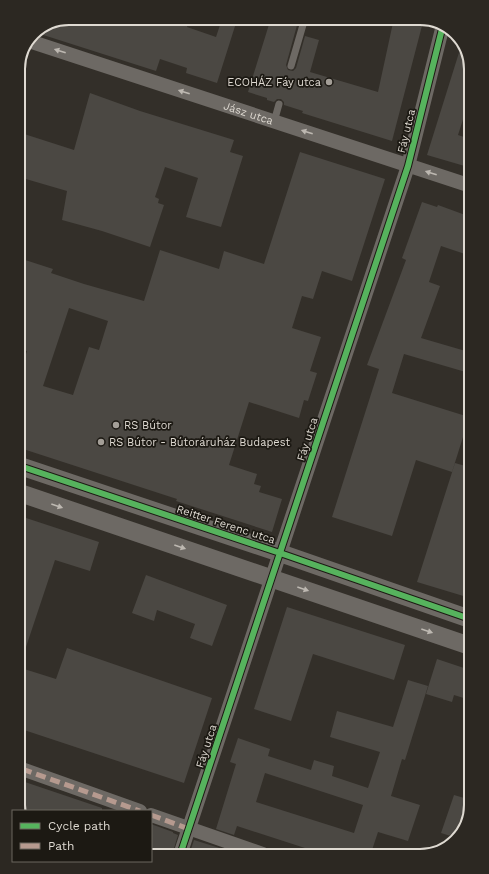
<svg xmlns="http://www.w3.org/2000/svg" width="489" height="874" viewBox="0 0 489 874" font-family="'Work Sans',sans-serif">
<rect width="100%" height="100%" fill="#332f29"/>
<path fill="#4b4843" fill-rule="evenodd" d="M 69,18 L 189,18 L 187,27 L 216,37 L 222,19 L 236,23 L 217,83 L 186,73 L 187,68 L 160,59 L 156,71 L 34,32 Z
M 271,18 L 299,18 L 286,65 L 288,70 L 293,71 L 296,68 L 305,36 L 319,40 L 310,72 L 378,92 L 394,18 L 424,18 L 392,141 L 302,113 L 303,111 L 284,105 L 284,102 L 281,99 L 277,99 L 274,102 L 267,100 L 267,98 L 248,92 Z
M 462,43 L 467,49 L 467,107 L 458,135 L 467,138 L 468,167 L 427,155 Z
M 90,93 L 140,111 L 234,140 L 230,152 L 243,156 L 221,227 L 186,217 L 198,178 L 165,167 L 155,197 L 159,199 L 158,203 L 164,205 L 150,247 L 102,231 L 62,220 L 67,191 L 19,177 L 18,132 L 74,150 Z
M 300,152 L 385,179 L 352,281 L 322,271 L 313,299 L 302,296 L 292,328 L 321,337 L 310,371 L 317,373 L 308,401 L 304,400 L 299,418 L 249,402 L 229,465 L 257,474 L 254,484 L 261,486 L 259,492 L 282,499 L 272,532 L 176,501 L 177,499 L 20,448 L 20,372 L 27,351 L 20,350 L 19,258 L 53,269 L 51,273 L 84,284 L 144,301 L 160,250 L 219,269 L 224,251 L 264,264 ZM 69,308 L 108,321 L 99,350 L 89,347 L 73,395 L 43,386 Z
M 422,202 L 437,207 L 438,205 L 468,216 L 468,255 L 441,246 L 429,282 L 440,286 L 421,338 L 469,352 L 469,373 L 404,354 L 392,393 L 469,417 L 469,418 L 452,472 L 416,460 L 392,536 L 332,517 L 379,369 L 367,365 L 406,260 L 402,258 Z
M 455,463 L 469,467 L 470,598 L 417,582 Z
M 20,516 L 99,542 L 90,571 L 55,560 L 24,653 L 21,653 L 21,599 L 25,586 L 21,585 Z
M 146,575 L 227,605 L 212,646 L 190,638 L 195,624 L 157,610 L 154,621 L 132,613 Z
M 287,607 L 405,645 L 394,680 L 313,654 L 291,721 L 254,709 Z
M 67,648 L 212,698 L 184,783 L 21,729 L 21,668 L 56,679 Z
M 437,659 L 470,670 L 470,700 L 454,695 L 452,702 L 426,694 Z
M 408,680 L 428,686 L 405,760 L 402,759 L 391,796 L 420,805 L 408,841 L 378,832 L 371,853 L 307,853 L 308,849 L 237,826 L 234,835 L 216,829 L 236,764 L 230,762 L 238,738 L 270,749 L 268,756 L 311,770 L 314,760 L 334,766 L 332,776 L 368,788 L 380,752 L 330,737 L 337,711 L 393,727 ZM 265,773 L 363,805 L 354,833 L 256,802 Z
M 22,781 L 102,808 L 102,811 L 22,811 Z
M 454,795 L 471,800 L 471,808 L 462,834 L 457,838 L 441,833 Z
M 151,824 L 173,832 L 173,833 L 178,835 L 172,855 L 151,855 Z
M 194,840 L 229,851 L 229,854 L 189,855 Z"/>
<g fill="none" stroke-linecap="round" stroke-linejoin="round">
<path stroke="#6d6964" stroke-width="7" d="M 291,66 L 305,18
M 274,122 L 279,104"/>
<g stroke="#6d6964" stroke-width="14">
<path id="s1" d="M 29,41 L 468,185"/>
<path d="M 22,769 L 140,811"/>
<path d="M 151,815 L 263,854"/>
<path d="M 180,855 L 408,166 L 443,25"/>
</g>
<path stroke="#6d6964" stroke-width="18" d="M 20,466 L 280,553 L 470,619
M 20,493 L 470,646"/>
<path stroke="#b69a8f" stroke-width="5" stroke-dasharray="10 5" stroke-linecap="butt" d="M 22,769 L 140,811
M 151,815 L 189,829"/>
<defs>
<path id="cycleway" d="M 20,466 L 280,553 L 470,619
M 180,855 L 408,166 L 443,25"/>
</defs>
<use href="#cycleway" stroke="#1c1913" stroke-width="8"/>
<use href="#cycleway" stroke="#56b35d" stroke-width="6"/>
</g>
<defs><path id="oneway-solid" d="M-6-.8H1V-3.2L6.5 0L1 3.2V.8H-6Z"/></defs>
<g fill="#bdb8b1">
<use href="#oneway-solid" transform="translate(60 51) rotate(-162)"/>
<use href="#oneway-solid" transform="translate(184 92) rotate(-162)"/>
<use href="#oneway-solid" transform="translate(307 132) rotate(-162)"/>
<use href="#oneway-solid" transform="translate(431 173) rotate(-162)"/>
<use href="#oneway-solid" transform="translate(57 506) rotate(19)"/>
<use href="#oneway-solid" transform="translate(180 547) rotate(19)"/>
<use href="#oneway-solid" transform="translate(303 589) rotate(19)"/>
<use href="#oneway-solid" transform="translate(427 631) rotate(19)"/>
</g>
<g fill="#a39e97" stroke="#1c1913" stroke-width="1.5">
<circle cx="329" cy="82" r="4"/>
<circle cx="116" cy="425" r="4"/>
<circle cx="101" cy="442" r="4"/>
</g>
<g text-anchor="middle" stroke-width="3.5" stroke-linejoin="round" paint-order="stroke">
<g font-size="11" fill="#dfdad2" stroke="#1c1913" text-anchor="start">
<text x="321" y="86" text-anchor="end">ECOHÁZ Fáy utca</text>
<text x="124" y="429">RS Bútor</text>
<text x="109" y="446">RS Bútor - Bútoráruház Budapest</text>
</g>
<g font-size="11" fill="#dfdad2" stroke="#1c1913">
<text dy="4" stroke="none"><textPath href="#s1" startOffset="231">Jász utca</textPath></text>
<text transform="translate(406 131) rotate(-76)" y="4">Fáy utca</text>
<text transform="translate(307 439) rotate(-72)" y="4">Fáy utca</text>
<text transform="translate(226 524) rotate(18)" y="4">Reitter Ferenc utca</text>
<text transform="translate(206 746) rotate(-72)" y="4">Fáy utca</text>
</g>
</g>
<path d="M0 0H489V874H0ZM69 25H420A44 44 0 0 1 464 69V805A44 44 0 0 1 420 849H69A44 44 0 0 1 25 805V69A44 44 0 0 1 69 25Z" fill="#2c2822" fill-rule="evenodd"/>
<path fill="none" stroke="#dfdad2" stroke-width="2" d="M69 25H420A44 44 0 0 1 464 69V805A44 44 0 0 1 420 849H69A44 44 0 0 1 25 805V69A44 44 0 0 1 69 25Z"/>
<rect x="12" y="810" width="140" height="52" fill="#1c1913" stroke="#6a665f"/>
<rect x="20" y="823" width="20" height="6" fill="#56b35d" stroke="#6a665f"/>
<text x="48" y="830" font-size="12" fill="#dfdad2">Cycle path</text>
<rect x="20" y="843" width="20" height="6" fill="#b69a8f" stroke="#6a665f"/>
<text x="48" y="850" font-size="12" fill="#dfdad2">Path</text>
</svg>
